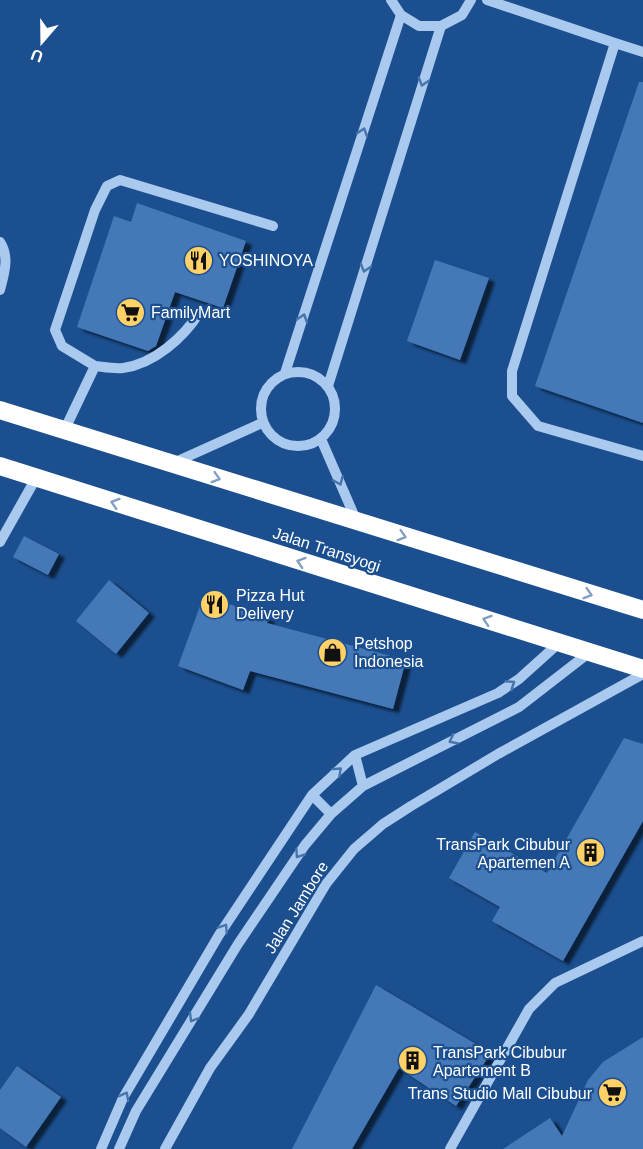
<svg xmlns="http://www.w3.org/2000/svg" width="643" height="1149" viewBox="0 0 643 1149" font-family="Helvetica,sans-serif">
<defs>
<filter id="shadow"><feDropShadow dx="6" dy="4" stdDeviation="1.5" flood-color="#0009"/></filter>
</defs>
<rect width="100%" height="100%" fill="#1b4f8f"/>
<path fill="#4478b7" filter="url(#shadow)" d="M 639,82 L 643,82 L 643,423 L 535,386 Z
M 137,203 L 246,241 L 223,308 L 175,292 L 156,346 L 148,351 L 77,327 L 114,216 L 131,222 Z
M 435,260 L 489,278 L 460,360 L 407,341 Z
M 24,536 L 59,554 L 48,575 L 13,557 Z
M 109,580 L 149,613 L 116,654 L 76,621 Z
M 204,595 L 269,618 L 267,623 L 406,660 L 393,709 L 250,671 L 243,690 L 178,666 Z
M 624,738 L 643,744 L 643,821 L 563,961 L 492,921 L 500,907 L 449,878 L 475,832 L 547,873 Z
M 376,985 L 491,1053 L 456,1106 L 399,1068 L 352,1149 L 292,1149 Z
M 643,1037 L 643,1149 L 503,1149 L 550,1118 L 562,1136 L 588,1080 L 603,1062 Z
M 17,1066 L 61,1097 L 26,1147 L 0,1128 L 0,1090 Z"/>
<g fill="none" stroke-linecap="round" stroke-linejoin="round">
<path stroke="#a9c9ee" stroke-width="10" d="M 391,0 L 401,15 L 419,26 L 441,26 L 462,15 L 471,0
M 487,0 L 615,43
M 643,52 L 615,43 L 512,371 L 512,396 L 538,426 L 643,456
M 0,242 C 10,257 4,274 0,290
M 95,366 C 104,367 114,369 123,368 C 154,364 184,337 199,313
M261 409a37 37 0 1 1 74 0a37 37 0 1 1-74 0Z
M 285,373 L 401,15
M 328,386 L 441,26
M 64,431 L 95,366 L 62,346 L 55,330 L 95,210 L 107,186 L 120,180 L 273,226
M 321,439 L 357,522
M 171,464 L 262,423
M 0,542 L 36,478
M 355,755 L 363,786
M 312,795 L 331,814
M 101,1149 L 123,1098 L 219,935 L 312,795 L 355,755 L 498,693 L 519,679 L 559,643
M 119,1149 L 136,1111 L 238,944 L 305,845 L 331,814 L 363,786 L 519,707 L 590,652
M 165,1149 L 210,1068 L 249,1014 L 326,884 L 354,849 L 383,824 L 411,806 L 498,754 L 643,674
M 450,1149 L 529,1009 L 555,983 L 643,941"/>
<path stroke="#fff" stroke-width="18" d="M 0,410 L 643,610
M 0,466 L 643,669"/>
</g>
<defs><path id="oneway-chevron" d="M-2-3.5L2.5 0L-2 3.5" fill="none" stroke-width="1.6" stroke-linecap="round" stroke-linejoin="round" transform="scale(1.5)"/></defs>
<g stroke="#4674ac">
<use href="#oneway-chevron" transform="translate(423 82) rotate(107)"/>
<use href="#oneway-chevron" transform="translate(363 132) rotate(-72)"/>
<use href="#oneway-chevron" transform="translate(365 268) rotate(107)"/>
<use href="#oneway-chevron" transform="translate(303 318) rotate(-72)"/>
<use href="#oneway-chevron" transform="translate(339 481) rotate(67)"/>
<use href="#oneway-chevron" transform="translate(511 684) rotate(-34)"/>
<use href="#oneway-chevron" transform="translate(453 740) rotate(153)"/>
<use href="#oneway-chevron" transform="translate(338 771) rotate(-42)"/>
<use href="#oneway-chevron" transform="translate(299 854) rotate(124)"/>
<use href="#oneway-chevron" transform="translate(224 928) rotate(-57)"/>
<use href="#oneway-chevron" transform="translate(193 1018) rotate(121)"/>
<use href="#oneway-chevron" transform="translate(125 1096) rotate(-62)"/>
</g>
<g stroke="#829ec1">
<use href="#oneway-chevron" transform="translate(216 478) rotate(17)"/>
<use href="#oneway-chevron" transform="translate(115 503) rotate(-162)"/>
<use href="#oneway-chevron" transform="translate(402 536) rotate(17)"/>
<use href="#oneway-chevron" transform="translate(301 562) rotate(-162)"/>
<use href="#oneway-chevron" transform="translate(588 594) rotate(17)"/>
<use href="#oneway-chevron" transform="translate(487 620) rotate(-162)"/>
</g>
<defs>
<symbol id="restaurant-disc" viewBox="-11 -11 22 22"><circle r="9.5" fill="#ffd166" stroke="#1b4f8f"/><path d="M-5-6h1v4h1v-4h1v4h1v-4h1v5L-1.5 .5V6h-2V.5L-5-1ZM5-6V6H3V1.5H1.5Q1.5-4 5-6Z" fill="#111"/></symbol>
<symbol id="supermarket-disc" viewBox="-11 -11 22 22"><circle r="9.5" fill="#ffd166" stroke="#1b4f8f"/><path d="M-6-5.5h2.5l.6 2H6L4.5 2H-2.5L-4.4-4H-6ZM-1.5 3.2a1.3 1.3 0 1 0 .1 0ZM3 3.2a1.3 1.3 0 1 0 .1 0Z" fill="#111"/></symbol>
<symbol id="shop-disc" viewBox="-11 -11 22 22"><circle r="9.5" fill="#ffd166" stroke="#1b4f8f"/><path d="M-5-2.5h2.3a2.7 3.5 0 0 1 5.4 0H5L5.5 6h-11ZM-1.5-2.5h3a1.5 2.3 0 0 0-3 0Z" fill="#111"/></symbol>
<symbol id="building-disc" viewBox="-11 -11 22 22"><circle r="9.5" fill="#ffd166" stroke="#1b4f8f"/><path d="M-4-6H4V6H1V3H-1V6H-4ZM-2.5-4.3h1.7v1.8h-1.7ZM.8-4.3h1.7v1.8H.8ZM-2.5-1h1.7V.8h-1.7ZM.8-1h1.7V.8H.8Z" fill="#111"/></symbol>
</defs>
<g fill-rule="evenodd">
<use href="#restaurant-disc" x="182" y="244" width="33" height="33"/>
<use href="#supermarket-disc" x="114" y="296" width="33" height="33"/>
<use href="#restaurant-disc" x="198" y="588" width="33" height="33"/>
<use href="#shop-disc" x="316" y="636" width="33" height="33"/>
<use href="#building-disc" x="574" y="836" width="33" height="33"/>
<use href="#building-disc" x="396" y="1044" width="33" height="33"/>
<use href="#supermarket-disc" x="596" y="1076" width="33" height="33"/>
</g>
<g text-anchor="middle" stroke-width="4.5" stroke-linejoin="round" paint-order="stroke">
<g font-size="16" fill="#fff" stroke="#1b4f8f" text-anchor="start">
<text x="219" y="266">YOSHINOYA</text>
<text x="151" y="318">FamilyMart</text>
<text x="236" y="601">Pizza Hut<tspan x="236" dy="18">Delivery</tspan></text>
<text x="354" y="649">Petshop<tspan x="354" dy="18">Indonesia</tspan></text>
<text x="570" y="850" text-anchor="end">TransPark Cibubur<tspan x="570" dy="18">Apartemen A</tspan></text>
<text x="433" y="1058">TransPark Cibubur<tspan x="433" dy="18">Apartement B</tspan></text>
<text x="592" y="1099" text-anchor="end">Trans Studio Mall Cibubur</text>
</g>
<g font-size="16" fill="#fff" stroke="#1b4f8f">
<text transform="translate(327 549) rotate(18)" y="6">Jalan Transyogi</text>
<text transform="translate(296 907) rotate(-58)" y="6">Jalan Jambore</text>
</g>
</g>
<g transform="translate(42 42) rotate(200)" stroke="#1b4f8f" stroke-width="4.5" paint-order="stroke">
<path d="M0-4.5L10 22L0 15L-10 22Z" fill="#ffffff"/>
<text y="-9" font-size="16" font-weight="bold" text-anchor="middle" fill="#ffffff">U</text>
</g>
</svg>
